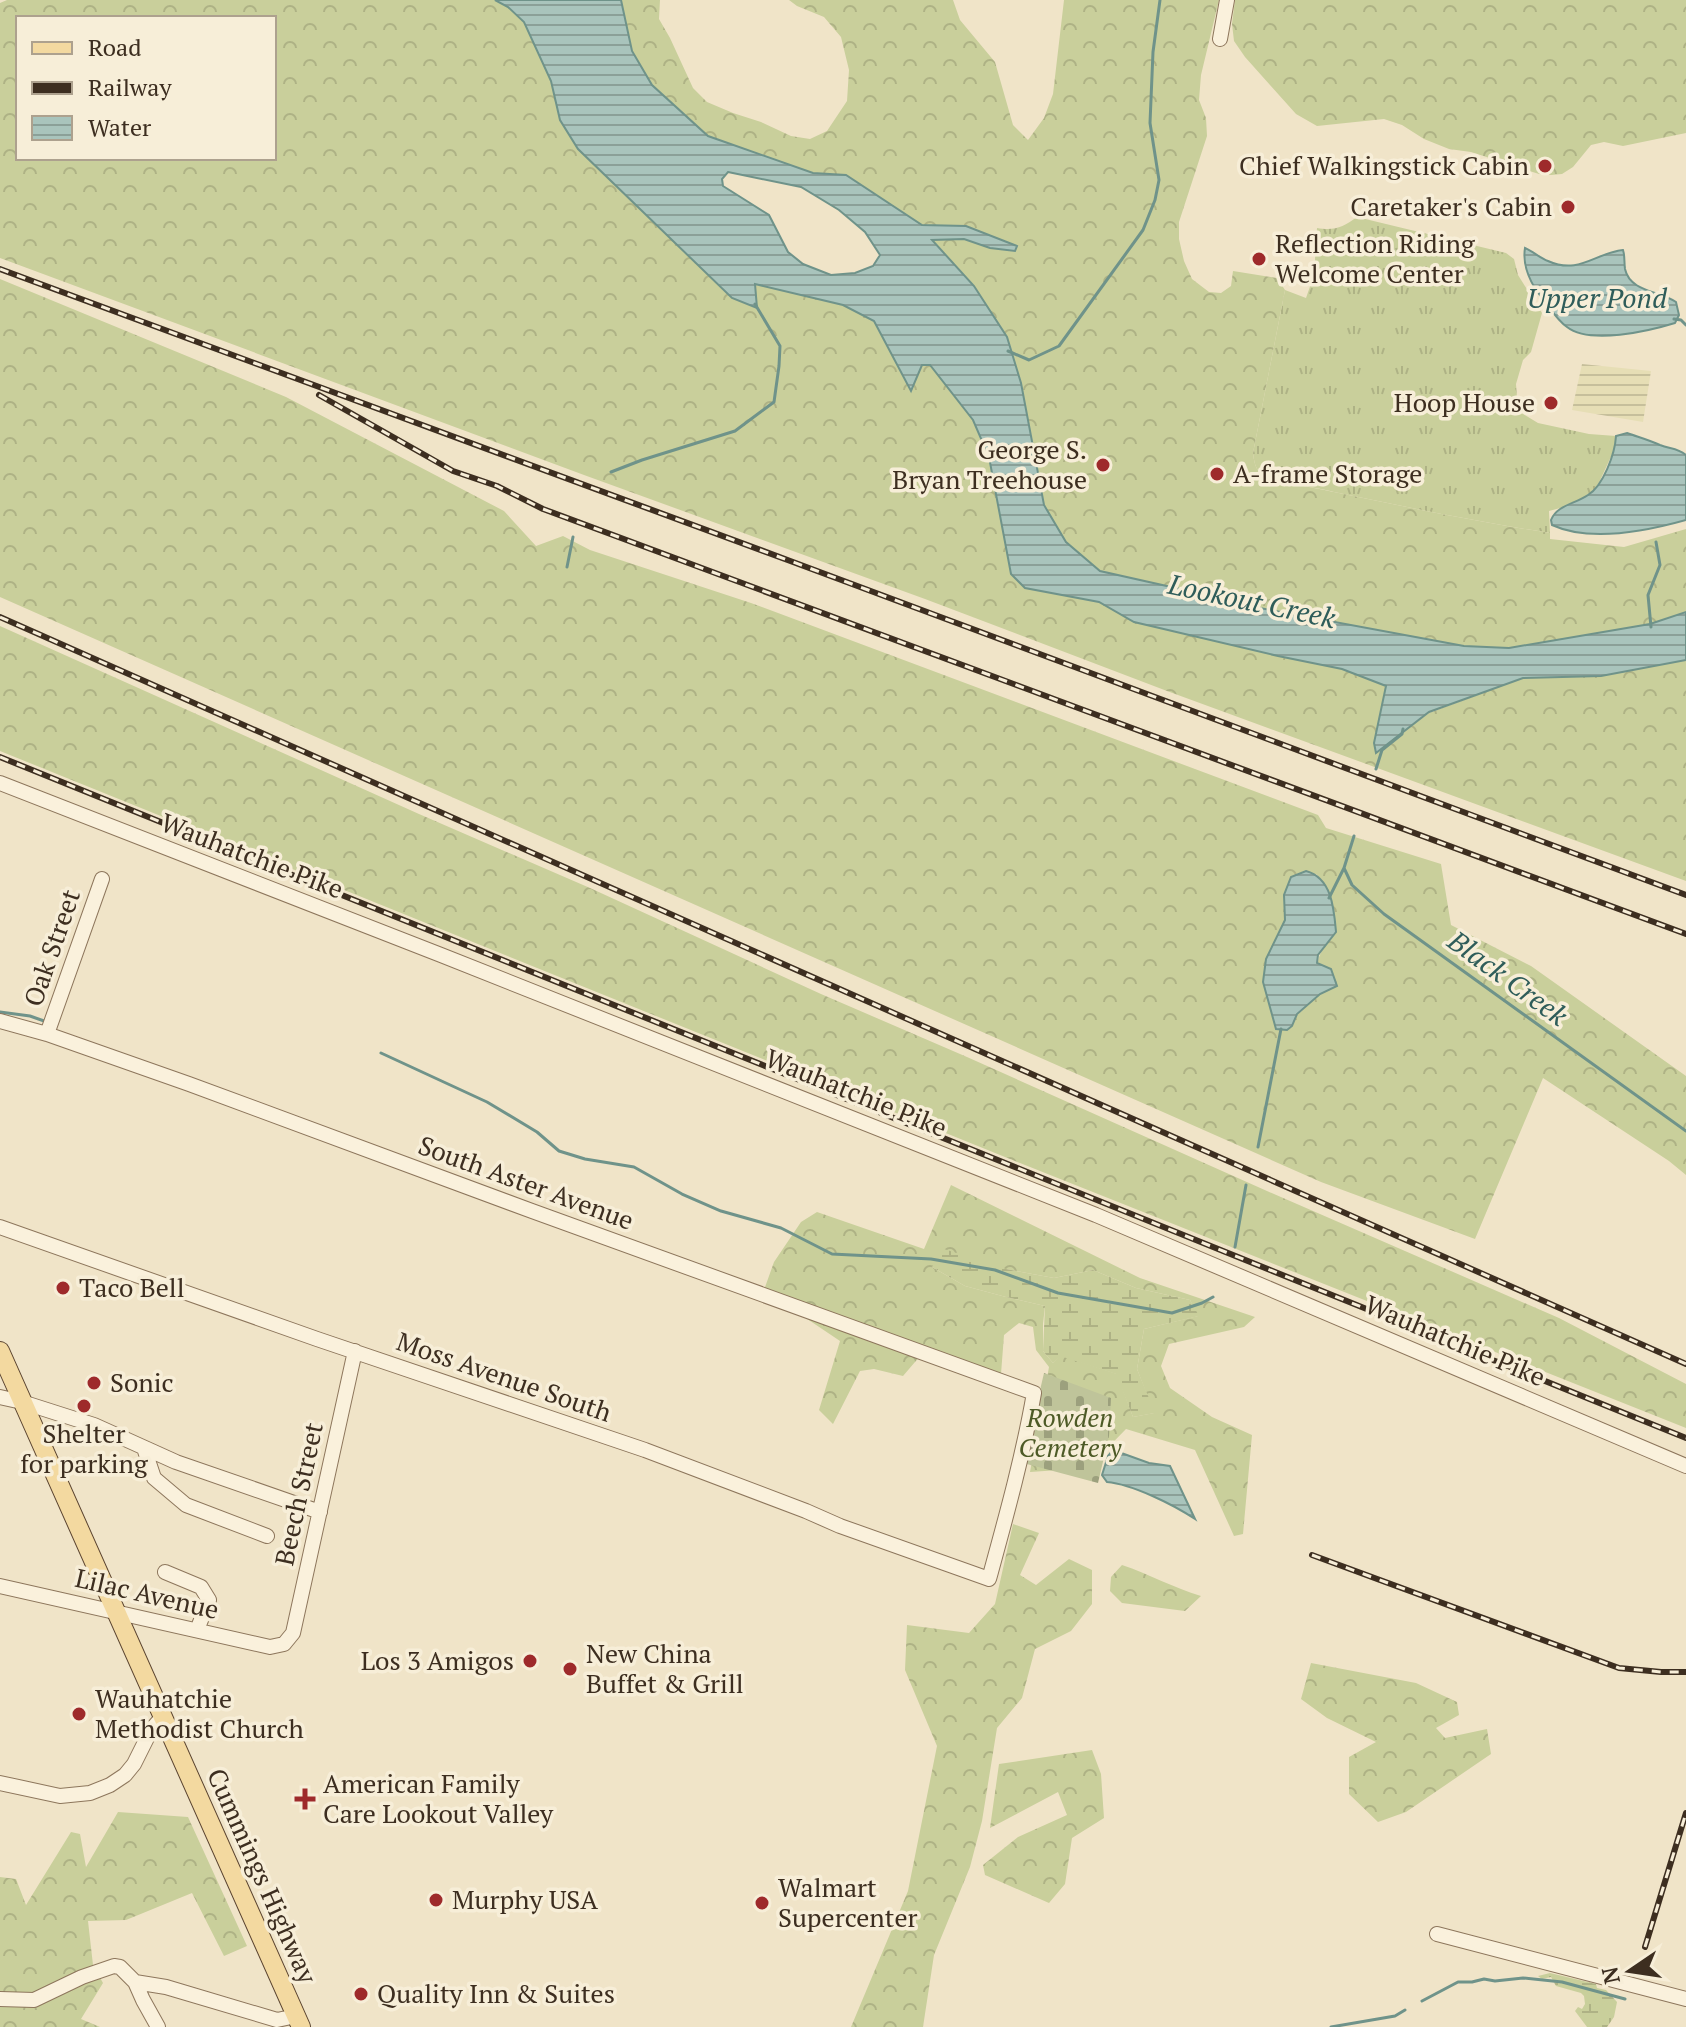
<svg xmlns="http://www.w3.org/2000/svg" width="1686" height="2027" viewBox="0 0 1686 2027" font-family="'PT Serif',serif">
<defs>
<pattern id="farmland-rules" width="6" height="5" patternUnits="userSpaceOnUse" patternTransform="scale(2)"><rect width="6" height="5" fill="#e6deb5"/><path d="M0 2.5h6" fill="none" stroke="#c6bf9b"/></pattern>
<pattern id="grass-tufts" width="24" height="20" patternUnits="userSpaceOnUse" patternTransform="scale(2)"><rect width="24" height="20" fill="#c9cf9b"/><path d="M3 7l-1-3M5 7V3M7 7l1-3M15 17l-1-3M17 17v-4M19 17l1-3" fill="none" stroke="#aeb285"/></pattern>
<pattern id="forest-crowns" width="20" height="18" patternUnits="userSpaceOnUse" patternTransform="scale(2)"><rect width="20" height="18" fill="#c9cf9b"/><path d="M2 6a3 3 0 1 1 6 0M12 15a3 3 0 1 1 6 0" fill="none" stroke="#aeb285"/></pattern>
<pattern id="wetland-marsh" width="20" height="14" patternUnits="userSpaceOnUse" patternTransform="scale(2)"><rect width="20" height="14" fill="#c9cf9b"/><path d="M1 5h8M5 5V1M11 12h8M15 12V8" fill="none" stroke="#aeb285"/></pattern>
<pattern id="cemetery-stones" width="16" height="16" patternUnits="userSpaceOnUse" patternTransform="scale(2)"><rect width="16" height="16" fill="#bfc49a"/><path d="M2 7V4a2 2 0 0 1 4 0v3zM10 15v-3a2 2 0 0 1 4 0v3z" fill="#9ca07d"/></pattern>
<pattern id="water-rules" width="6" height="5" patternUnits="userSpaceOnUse" patternTransform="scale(2)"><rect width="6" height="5" fill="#a9c4bc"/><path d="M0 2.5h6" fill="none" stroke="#8ba098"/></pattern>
</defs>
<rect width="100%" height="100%" fill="#f0e4c8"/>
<path fill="url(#farmland-rules)" d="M 1582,364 L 1651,371 L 1643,422 L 1572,410 Z"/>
<path fill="url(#grass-tufts)" d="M 1357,217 L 1506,253 L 1514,259 L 1518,275 L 1542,313 L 1531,352 L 1523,360 L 1516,384 L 1518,411 L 1538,423 L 1589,434 L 1616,436 L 1615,448 L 1596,489 L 1589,495 L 1564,507 L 1549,511 L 1550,533 C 1478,522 1406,507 1334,492 C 1318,488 1275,482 1262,474 C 1255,470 1254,460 1253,453 L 1285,290 L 1306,298 L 1314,275 L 1317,228 C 1335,231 1343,227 1357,217 Z"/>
<path fill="url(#forest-crowns)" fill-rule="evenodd" d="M 7,0 L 495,0 L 508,7 L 524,22 L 551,81 L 560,120 L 754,284 L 843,305 L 874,321 L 911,390 L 922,365 L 930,365 L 973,420 L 989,457 L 1011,574 L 1025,588 L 1099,602 L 1134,622 L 1278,656 L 1342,669 L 1386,686 L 1374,742 L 1376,752 L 1429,713 L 1523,678 L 1601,676 L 1686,660 L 1686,881 L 1167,691 L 925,599 L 584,475 L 0,258 L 0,3 ZM 18,18 L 274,18 L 274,158 L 18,158 Z
M 621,0 L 660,0 L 659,19 L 670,38 L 693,88 L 707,102 L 733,113 L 761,122 L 791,136 L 810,139 L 827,131 L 847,101 L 849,70 L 841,37 L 824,17 L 797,6 L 789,0 L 953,0 L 960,20 L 995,62 L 1013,125 L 1028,140 L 1044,118 L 1053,94 L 1064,0 L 1219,0 L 1201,75 L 1199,100 L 1206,118 L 1207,136 L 1179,222 L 1179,239 L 1184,261 L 1192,279 L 1209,292 L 1221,293 L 1231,286 L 1233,271 L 1277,278 L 1285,290 L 1253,453 C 1254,460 1255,470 1262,474 C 1274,482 1318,488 1334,492 C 1406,507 1478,522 1550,533 L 1550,539 L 1624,547 L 1686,529 L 1686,612 L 1650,624 L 1509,648 L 1464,646 L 1254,607 L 1198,593 L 1100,571 L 1066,542 L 1044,505 L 1035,467 L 1031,433 L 931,239 L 964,239 L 990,248 L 1015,251 L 1016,246 L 966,226 L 922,225 L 846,175 L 813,173 L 708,136 L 652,85 L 632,51 Z
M 1235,0 L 1686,0 L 1686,133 L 1623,146 L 1604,142 L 1591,145 L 1573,167 L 1562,174 L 1551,175 L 1539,174 L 1471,152 L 1449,149 L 1424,139 L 1402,125 L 1384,119 L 1317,126 L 1296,114 L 1245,57 L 1234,41 L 1232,24 Z
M 0,279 L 286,397 L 504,511 L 536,546 L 563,536 L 590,550 L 751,603 L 1318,815 L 1326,828 L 1441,864 L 1451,925 L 1531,966 L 1686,1076 L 1686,1175 L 1669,1161 L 1543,1078 L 1475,1239 L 1321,1182 L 0,597 ZM 1316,874 C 1332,888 1335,912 1336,932 C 1314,958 1316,961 1320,994 L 1297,1015 L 1292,1026 L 1266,959 L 1285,920 Z
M 0,626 L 419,814 L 590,888 L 821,994 L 967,1057 L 1267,1191 L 1559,1318 L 1686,1384 L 1686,1428 L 1020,1163 L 0,751 Z
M 951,1185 L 1140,1278 L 1255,1317 L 1244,1327 L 1169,1344 L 1161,1366 L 1170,1388 L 1212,1417 L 1252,1435 L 1243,1534 L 1234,1536 L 1195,1450 L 1126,1429 L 1088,1468 L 1030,1472 L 1049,1367 L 1036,1350 L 1033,1327 L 1019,1323 L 1004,1335 L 1001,1374 L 927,1348 L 903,1376 L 874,1369 L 860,1371 L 833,1424 L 819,1410 L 840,1341 L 764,1290 L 774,1262 L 801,1222 L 817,1212 L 924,1249 ZM 932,1267 L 1006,1269 L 1054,1278 L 1093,1270 L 1136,1288 L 1190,1300 L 1198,1316 L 1144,1329 L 1137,1369 L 1154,1413 L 1133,1417 L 1117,1374 L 1060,1355 L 1053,1363 L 1043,1351 L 1043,1324 L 1045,1306 L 1006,1297 L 965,1286 Z
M 1013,1524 L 1039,1533 L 1020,1575 L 1036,1585 L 1069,1559 L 1092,1570 L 1092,1604 L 1071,1631 L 1035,1649 L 1022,1698 L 997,1728 L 982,1821 L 970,1867 L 934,1955 L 923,2027 L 851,2027 L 908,1891 L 937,1746 L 905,1670 L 907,1625 L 969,1633 L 995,1604 Z
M 1122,1565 C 1149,1574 1174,1588 1201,1596 L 1185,1611 L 1122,1603 L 1110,1591 L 1111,1577 Z
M 1311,1663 L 1416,1683 L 1457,1702 L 1459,1715 L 1436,1728 L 1445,1738 L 1487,1729 L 1491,1754 L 1406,1812 L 1378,1822 L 1349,1794 L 1349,1757 L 1376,1742 L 1327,1718 L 1301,1699 Z
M 1092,1750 L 1101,1774 L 1104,1818 L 1072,1838 L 1065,1884 L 1049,1903 L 985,1875 L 983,1865 L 1018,1837 L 1067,1815 L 1058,1792 L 990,1828 L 999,1764 Z
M 118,1812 L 188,1817 L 247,1946 L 224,1956 L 192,1893 L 126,1920 L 88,1921 L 93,1965 L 103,1983 L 81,2019 L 100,2027 L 0,2027 L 0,1877 L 16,1879 L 26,1905 L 71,1832 L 80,1834 L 86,1867 Z"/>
<path fill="url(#wetland-marsh)" d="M 944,1249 L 1006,1269 L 1054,1278 L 1093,1270 L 1136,1288 L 1190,1300 L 1199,1316 L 1144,1329 L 1137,1369 L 1155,1413 L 1133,1417 L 1116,1374 L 1060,1356 L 1053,1363 L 1043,1351 L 1045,1306 L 1006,1297 L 965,1286 L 932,1267 Z
M 1550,1973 L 1596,1984 L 1597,1988 L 1606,1990 L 1617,2002 L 1614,2017 L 1607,2027 L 1587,2027 L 1575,2011 L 1578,2007 L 1582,2009 L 1585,2004 L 1584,1996 L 1581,1993 L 1556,1986 L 1551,1977 L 1542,1979 L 1538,1976 Z"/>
<path fill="url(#cemetery-stones)" d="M 1044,1373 L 1111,1398 L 1109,1436 L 1098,1483 L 1023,1463 Z"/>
<path fill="url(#water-rules)" stroke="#6f938a" stroke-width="2" fill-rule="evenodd" d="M 495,0 L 621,0 L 632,51 L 652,85 L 708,136 L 813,173 L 846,175 L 922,225 L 966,226 L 1017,246 L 1015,251 L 990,248 L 964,239 L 932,240 L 974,286 L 1007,337 L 1021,383 L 1044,505 L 1066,542 L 1100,571 L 1198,593 L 1254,607 L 1464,646 L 1509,648 L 1650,624 L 1686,612 L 1686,660 L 1601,676 L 1523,678 L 1429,712 L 1376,753 L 1374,743 L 1386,686 L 1342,669 L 1278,656 L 1134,622 L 1099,602 L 1025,588 L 1011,574 L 989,457 L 973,420 L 930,365 L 922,365 L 911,391 L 874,321 L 843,305 L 755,284 L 757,308 L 732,298 L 578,149 L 560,120 L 551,81 L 524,22 L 508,7 ZM 728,172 L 801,187 L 839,210 L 865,232 L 880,255 L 873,266 L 855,273 L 831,275 L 803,264 L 788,252 L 769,215 L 723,186 L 722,179 Z
M 1525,248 C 1534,252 1540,258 1548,261 C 1579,275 1595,253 1623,250 C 1625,256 1624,262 1625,269 C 1630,292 1660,291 1676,302 L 1679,315 L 1675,323 C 1649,331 1590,345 1567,327 C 1557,320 1550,308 1543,299 C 1531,285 1522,266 1525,248 Z
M 1627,433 C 1638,437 1649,440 1660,445 C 1670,449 1678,448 1686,455 L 1686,520 C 1647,531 1591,543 1552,525 L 1551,520 C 1557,505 1575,504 1588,495 C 1603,486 1615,454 1616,436 Z
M 1306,871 C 1332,878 1334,909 1336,932 L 1318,955 L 1317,963 L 1331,969 L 1337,986 L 1320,994 L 1297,1014 L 1292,1026 L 1287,1030 L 1276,1029 L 1263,982 L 1266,959 L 1285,920 L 1284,895 L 1291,877 Z
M 1113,1450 L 1149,1463 L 1170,1466 L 1195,1519 C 1174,1505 1132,1484 1107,1482 L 1102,1475 L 1108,1456 Z"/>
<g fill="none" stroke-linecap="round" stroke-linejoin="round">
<path stroke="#6f938a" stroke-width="3" d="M 1674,319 L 1681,320 L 1686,325
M 1008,351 L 1029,360 L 1059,346 L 1143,230 L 1155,200 L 1159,180 L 1150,123 L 1153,52 L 1160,0
M 611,472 L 642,460 L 735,431 L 774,402 L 779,366 L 780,346 L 755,304
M 567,567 L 573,537
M 1651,627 L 1648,595 L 1660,565 L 1656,542
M 1376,769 L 1382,750 L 1402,734 L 1403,729
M 1344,868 L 1352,885 L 1384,914 L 1686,1131
M 1329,898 L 1344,868 L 1354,836
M 0,1012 L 30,1016 L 47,1022
M 381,1053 L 487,1102 L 537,1132 L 559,1151 L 585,1159 L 634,1167 L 682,1194 L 721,1211 L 781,1228 L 832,1254 L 931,1259 L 995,1270 L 1058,1293 L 1172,1313 L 1202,1303 L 1213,1297
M 1258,1147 L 1281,1029
M 1235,1247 L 1246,1185
M 1422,2001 L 1458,1982 L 1472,1982 L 1484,1979 L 1495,1981 L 1523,1978 L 1562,1982 L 1625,1999
M 1331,2027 L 1395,2016 L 1405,2010"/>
<defs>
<path id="minor" d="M 1220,39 L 1227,0
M 0,783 L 441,955 L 1096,1215 L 1686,1466
M 0,1021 L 47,1034 L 189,1084 L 532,1211 L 1034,1393 C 1023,1456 1006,1517 989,1579 L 840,1526 L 806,1511 L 645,1450 L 317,1339 L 0,1227
M 47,1034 L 102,879
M 0,1397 L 22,1402 L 94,1425 L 176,1462 L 320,1512
M 144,1448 L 154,1478 L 186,1505 L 267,1536
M 165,1572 L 201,1587 L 209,1600 L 197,1630
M 0,1586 L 270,1647 L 284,1644 L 293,1633 L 355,1351
M 0,1783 L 60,1796 L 90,1793 L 110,1785 L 125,1775 L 134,1764 L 151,1730 L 163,1716
M 1437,1934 L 1686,1999
M 135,1982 L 143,2000 L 158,2027
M 0,1999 L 34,2000 L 82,1977 L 114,1966 L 120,1967 L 135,1982 L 166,1987 L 277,2020 L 296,2016"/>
<path id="major" d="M 0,1351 L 301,2027"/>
</defs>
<use href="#minor" stroke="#8d765c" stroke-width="16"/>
<use href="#major" stroke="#5b4430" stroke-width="20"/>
<use href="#minor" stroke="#faf1dc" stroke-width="14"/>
<use href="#major" stroke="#f3d9a0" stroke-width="18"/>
<defs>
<path id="rail" d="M 0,269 L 793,562 L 1686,895
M 319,395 L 453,471 L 497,486 L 543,509 L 1686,934
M 0,617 L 1686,1364
M 0,757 L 1686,1438
M 1312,1555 L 1619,1668 L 1661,1672 L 1686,1672
M 1645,1947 L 1686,1813"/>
</defs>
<use href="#rail" stroke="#3d2e20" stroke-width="6"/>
<use href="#rail" stroke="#f7eed8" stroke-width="3" stroke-dasharray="9" stroke-linecap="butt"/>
</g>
<g fill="#9e2a2b" stroke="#f7eed8" stroke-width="3">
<circle cx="1545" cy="166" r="8"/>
<circle cx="1568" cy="207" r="8"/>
<circle cx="1259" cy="259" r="8"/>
<circle cx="1551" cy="403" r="8"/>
<circle cx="1103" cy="465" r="8"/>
<circle cx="1217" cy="474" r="8"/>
<circle cx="63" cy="1288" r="8"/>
<circle cx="94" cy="1383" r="8"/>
<circle cx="84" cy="1406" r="8"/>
<circle cx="530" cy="1661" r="8"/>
<circle cx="570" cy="1669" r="8"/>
<circle cx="79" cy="1714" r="8"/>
<path d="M301 1787h8v8h8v8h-8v8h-8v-8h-8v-8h8z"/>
<circle cx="436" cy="1900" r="8"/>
<circle cx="762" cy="1903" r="8"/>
<circle cx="361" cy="1994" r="8"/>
</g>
<g text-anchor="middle" stroke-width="7" stroke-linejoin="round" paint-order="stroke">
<g font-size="26" fill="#3d2e20" stroke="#f7eed8" text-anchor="start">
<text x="1529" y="175" text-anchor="end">Chief Walkingstick Cabin</text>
<text x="1552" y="216" text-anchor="end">Caretaker's Cabin</text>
<text x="1275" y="253">Reflection Riding<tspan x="1275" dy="30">Welcome Center</tspan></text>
<text x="1535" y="412" text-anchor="end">Hoop House</text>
<text x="1087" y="459" text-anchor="end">George S.<tspan x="1087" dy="30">Bryan Treehouse</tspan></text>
<text x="1233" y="483">A-frame Storage</text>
<text x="79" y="1297">Taco Bell</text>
<text x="110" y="1392">Sonic</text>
<text x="84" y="1443" text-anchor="middle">Shelter<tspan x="84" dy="30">for parking</tspan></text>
<text x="586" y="1663">New China<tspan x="586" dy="30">Buffet &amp; Grill</tspan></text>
<text x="514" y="1670" text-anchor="end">Los 3 Amigos</text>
<text x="95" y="1708">Wauhatchie<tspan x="95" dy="30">Methodist Church</tspan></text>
<text x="323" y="1793">American Family<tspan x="323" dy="30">Care Lookout Valley</tspan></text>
<text x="778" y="1897">Walmart<tspan x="778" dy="30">Supercenter</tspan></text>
<text x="452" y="1909">Murphy USA</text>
<text x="377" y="2003">Quality Inn &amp; Suites</text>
</g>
<g font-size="26" fill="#3d2e20" stroke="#f7eed8">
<text transform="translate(252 856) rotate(21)" y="9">Wauhatchie Pike</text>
<text transform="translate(52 948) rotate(-71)" y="9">Oak Street</text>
<text transform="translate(856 1093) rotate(22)" y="9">Wauhatchie Pike</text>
<text transform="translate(526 1183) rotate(20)" y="9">South Aster Avenue</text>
<text transform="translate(1455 1341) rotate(23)" y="9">Wauhatchie Pike</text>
<text transform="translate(504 1377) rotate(19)" y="9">Moss Avenue South</text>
<text transform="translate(299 1494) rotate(-78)" y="9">Beech Street</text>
<text transform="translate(147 1594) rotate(13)" y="9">Lilac Avenue</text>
<text transform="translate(262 1876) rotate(66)" y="9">Cummings Highway</text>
</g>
<g font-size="26" font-style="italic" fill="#4d5a26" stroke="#f7eed8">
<text x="1070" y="1427">Rowden<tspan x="1070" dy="30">Cemetery</tspan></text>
</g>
<g font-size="28" font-style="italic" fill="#2f5d5a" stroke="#f7eed8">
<text x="1597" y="308">Upper Pond</text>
<text transform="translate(1252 601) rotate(12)" y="10">Lookout Creek</text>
<text transform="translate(1508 978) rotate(36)" y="10">Black Creek</text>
</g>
</g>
<rect x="16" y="16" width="260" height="144" fill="#f7eed8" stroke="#ada18e" stroke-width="2"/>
<rect x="32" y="42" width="40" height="12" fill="#f3d9a0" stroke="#ada18e" stroke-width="2"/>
<text x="88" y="56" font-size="24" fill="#3d2e20">Road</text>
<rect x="32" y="82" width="40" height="12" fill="#3d2e20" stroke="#ada18e" stroke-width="2"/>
<text x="88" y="96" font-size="24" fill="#3d2e20">Railway</text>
<rect x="32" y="116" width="40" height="24" fill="url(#water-rules)" stroke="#ada18e" stroke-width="2"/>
<text x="88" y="136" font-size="24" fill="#3d2e20">Water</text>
<g transform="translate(1630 1971) rotate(257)" stroke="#f7eed8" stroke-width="6" paint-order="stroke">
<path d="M0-6L14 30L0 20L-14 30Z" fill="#3d2e20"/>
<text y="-12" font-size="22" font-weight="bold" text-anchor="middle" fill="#3d2e20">N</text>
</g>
</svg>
